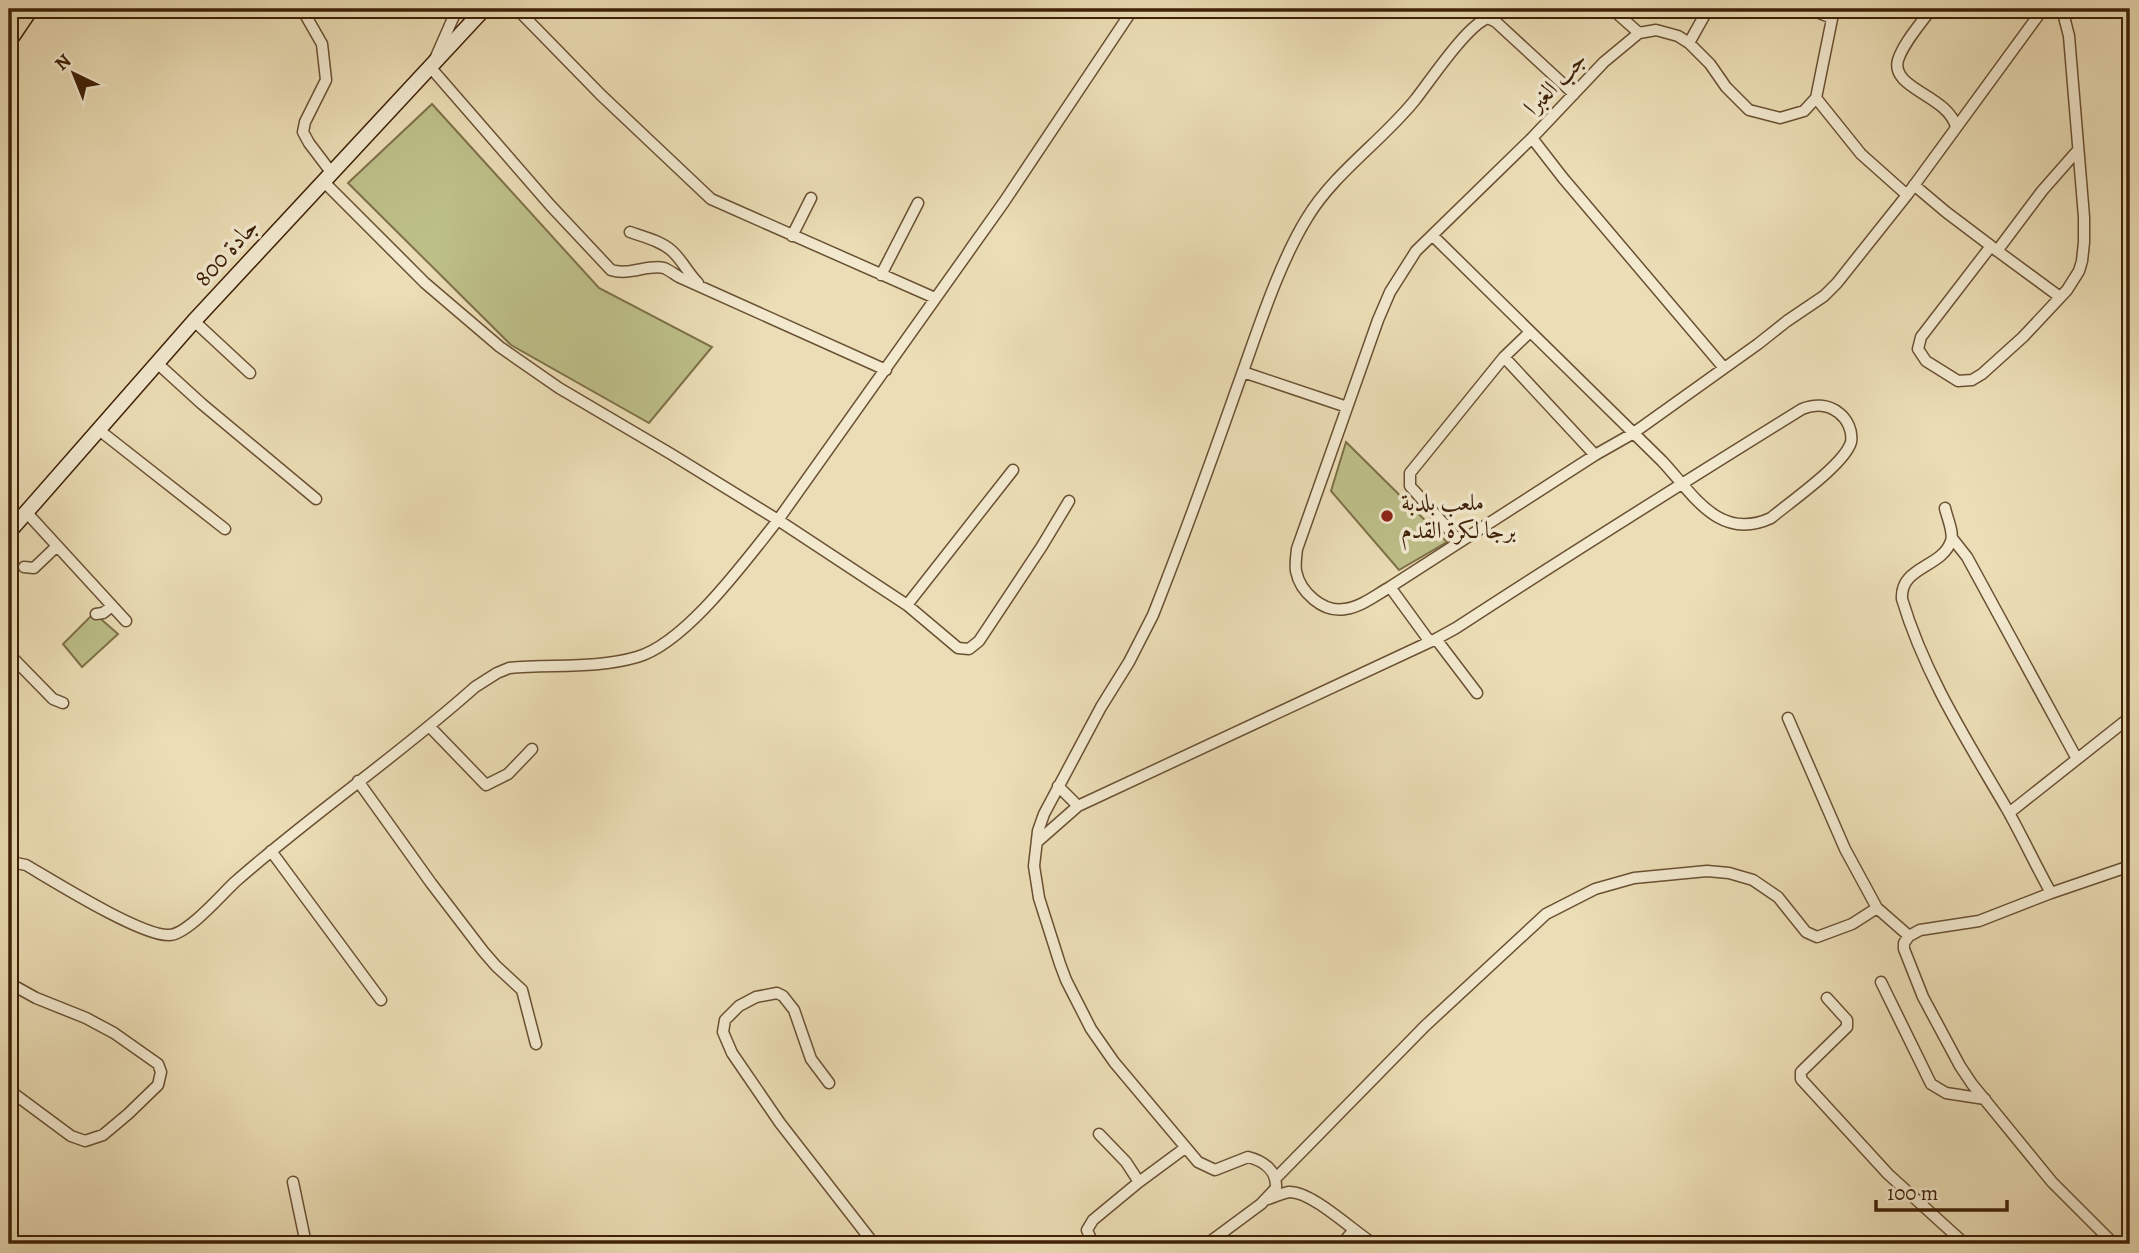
<svg xmlns="http://www.w3.org/2000/svg" width="2139" height="1253" viewBox="0 0 2139 1253" font-family="Alegreya,Amiri,serif">
<rect width="100%" height="100%" fill="#ebddb5"/>
<filter id="stains"><feTurbulence type="fractalNoise" baseFrequency=".00286" numOctaves="4"/><feColorMatrix values="0 0 0 0 .2 0 0 0 0 .09 0 0 0 0 .02 0 0 0 .5 -.17"/></filter>
<radialGradient id="worn" r=".72"><stop offset=".6" stop-color="#630" stop-opacity="0"/><stop offset="1" stop-color="#630" stop-opacity=".3"/></radialGradient>
<path fill="#bdbf89" stroke="#7e7048" stroke-width="2" d="M 432,104 L 599,288 L 712,347 L 649,423 L 511,345 L 348,183 Z
M 1346,442 L 1447,542 L 1399,570 L 1331,491 Z
M 94,613 L 118,634 L 82,667 L 63,644 Z"/>
<g fill="none" stroke-linecap="round" stroke-linejoin="round">
<defs>
<path id="minor" d="M 302,9 L 322,44 L 326,80 L 305,122 L 303,132 L 309,143 L 331,172
M 457,9 L 431,68 L 550,205 L 611,270 C 629,276 648,264 664,268 C 669,270 674,274 679,277 L 886,370
M 517,9 L 601,95 L 711,199 L 935,298
M 1612,9 L 1639,33
M 1809,9 L 1832,18
M 1834,9 L 1816,98 L 1804,111 L 1780,118 L 1749,110 L 1726,87 L 1710,64 L 1689,43 L 1678,36 L 1656,30 L 1639,33 L 1604,62 L 1532,138 L 1416,251 L 1390,292 L 1378,320 L 1297,549 C 1296,557 1295,564 1296,571 C 1300,592 1323,613 1345,609 C 1361,607 1376,595 1390,587 L 1595,455 L 1632,434 L 1758,344 L 1787,321 L 1824,296 L 1837,283 L 1907,195 L 2043,9
M 1931,9 C 1920,25 1904,42 1898,60 C 1890,89 1948,95 1956,127
M 1689,43 L 1708,9
M 1816,98 L 1861,154 L 1907,195
M 1532,138 L 1563,178 L 1724,368
M 323,181 L 425,283 L 500,347 L 559,388 L 671,454 L 778,520 L 907,605 L 958,648 L 969,649 L 979,641 L 1042,546 L 1069,501
M 1914,185 L 1946,212 L 1991,246 L 1921,337 L 1918,349 L 1926,361 L 1958,381 L 1972,380 L 1982,374 L 2023,337 L 2067,290 L 2079,271 L 2082,261 L 2084,242 L 2084,217 L 2069,36 L 2062,9
M 630,232 C 644,237 661,241 672,251 C 682,260 688,273 698,283
M 792,236 L 811,198
M 1992,247 L 2060,297
M 1997,251 L 2042,191 L 2078,150
M 881,275 L 918,203
M 194,321 L 250,373
M 1504,357 L 1595,455
M 157,363 L 202,404 L 316,499
M 1243,372 L 1347,407
M 99,430 L 225,529
M 1945,508 C 1947,518 1954,532 1951,541 C 1942,568 1900,566 1902,599 C 1925,676 1968,742 2008,811 C 2023,838 2036,866 2051,893
M 27,513 L 126,621
M 1952,538 L 1967,557 L 2077,759
M 1460,542 L 1410,486 L 1410,473 L 1504,357 L 1530,332
M 24,567 L 34,568 L 57,546
M 1390,587 L 1430,642
M 907,605 L 1013,470
M 96,614 L 103,613 L 112,606
M 1436,639 L 1477,693
M 9,654 L 53,699 L 63,703
M 1788,718 L 1845,849 L 1877,908 L 1909,936 L 1920,930 L 1979,921 L 2051,893 L 2130,866
M 429,726 L 486,785 L 508,774 L 532,749
M 358,781 L 431,883 L 483,951 L 496,966 L 522,990 L 536,1044
M 1058,786 L 1078,806
M 2009,813 L 2129,718
M 1037,842 L 1078,806 L 1436,639 L 1456,628 C 1571,553 1686,481 1802,409 C 1814,404 1828,404 1839,413 C 1847,419 1853,431 1851,442 C 1845,464 1790,502 1771,518 C 1719,542 1693,494 1662,461 L 1433,236
M 271,851 L 381,1000
M 9,864 L 16,863 L 26,865 C 55,882 141,936 169,935 C 187,935 221,895 235,882 C 312,814 398,756 475,687 L 497,673 L 509,668 C 552,664 596,669 637,657 C 686,643 746,560 778,520 L 1004,202 L 1133,9
M 1909,936 L 1904,943 L 1904,949 L 1923,997 L 1960,1066 L 1972,1084 L 2052,1182 L 2114,1244
M 1881,982 L 1931,1084 L 1946,1093 L 1985,1099
M 9,983 L 36,998 L 86,1018 L 114,1033 L 158,1064 L 161,1072 L 158,1085 L 128,1114 L 103,1135 L 85,1141 L 71,1136 L 9,1090
M 1827,998 L 1847,1020 L 1847,1027 L 1804,1069 L 1801,1072 L 1801,1079 L 1888,1174 L 1965,1244
M 829,1083 L 811,1059 L 794,1010 L 783,996 L 777,993 L 756,997 L 739,1006 L 725,1020 L 723,1032 L 732,1053 L 780,1123 L 874,1244
M 1099,1134 L 1126,1162 L 1139,1182
M 1276,1178 L 1425,1026 L 1546,914 L 1595,889 L 1634,878 L 1707,871 L 1729,873 L 1753,880 L 1778,897 L 1806,932 L 1817,937 L 1852,924 L 1877,908
M 293,1182 L 306,1244
M 1268,1199 C 1275,1197 1282,1193 1289,1192 C 1312,1191 1354,1232 1374,1244
M 1093,1244 L 1087,1230 L 1093,1220 L 1139,1182 L 1185,1148
M 1207,1244 L 1261,1204 L 1276,1188 C 1277,1171 1264,1161 1248,1157 L 1215,1170 L 1198,1162 L 1114,1062 L 1091,1029 L 1066,980 L 1060,964 L 1039,898 L 1034,866 L 1038,831 L 1044,814 L 1101,707 L 1129,662 L 1153,615 C 1183,539 1211,462 1238,385 C 1257,333 1278,265 1307,218 C 1334,173 1382,141 1415,100 C 1430,81 1467,25 1488,18 L 1496,22 L 1574,94
M 1342,1244 L 1353,1231"/>
<path id="secondary" d="M 9,532 L 194,321 L 484,9"/>
<path id="motorway" d="M 9,37 L 28,9"/>
</defs>
<use href="#minor" stroke="#6a5032" stroke-width="13"/>
<use href="#secondary" stroke="#3f2107" stroke-width="17"/>
<use href="#motorway" stroke="#3f2107" stroke-width="22"/>
<use href="#minor" stroke="#f2e9cf" stroke-width="10"/>
<use href="#secondary" stroke="#f2e9cf" stroke-width="14"/>
<use href="#motorway" stroke="#ebddb5" stroke-width="19"/>
</g>
<circle fill="#8f2418" stroke="#f2e9cf" stroke-width="2.5" cx="1387" cy="516" r="7"/>
<g text-anchor="middle" stroke-width="7" stroke-linejoin="round" paint-order="stroke">
<g font-size="24" fill="#3f2107" stroke="#f2e9cf">
<text transform="translate(1555 83) rotate(-46)" y="8">جب الغبرا</text>
<text transform="translate(226 252) rotate(-48)" y="8">جادة 800</text>
</g>
<g font-size="24" fill="#3f2107" stroke="#f2e9cf" text-anchor="start">
<text x="1401" y="510">ملعب بلدبة<tspan x="1401" dy="28">برجا لكرة القدم</tspan></text>
</g>
</g>
<rect width="2139" height="1253" fill="none" stroke="#ebddb5" stroke-width="35"/>
<rect x="10" y="10" width="2118" height="1232" fill="none" stroke="#3f2107" stroke-width="3.5"/>
<rect x="18" y="18" width="2104" height="1218" fill="none" stroke="#3f2107" stroke-width="2"/>
<g transform="translate(74 74) rotate(317)" stroke="#f2e9cf" stroke-width="5" paint-order="stroke">
<path d="M0-5L12 26L0 18L-12 26Z" fill="#3f2107"/>
<text y="-10" font-size="19" font-weight="bold" text-anchor="middle" fill="#3f2107">N</text>
</g>
<path d="M1876 1200v10h131v-10" fill="none" stroke="#3f2107" stroke-width="3.5"/>
<text x="1887" y="1200" font-size="21" fill="#3f2107" stroke="#f2e9cf" stroke-width="5" paint-order="stroke">100 m</text>
<rect width="100%" height="100%" filter="url(#stains)"/>
<rect width="100%" height="100%" fill="url(#worn)"/>
</svg>
